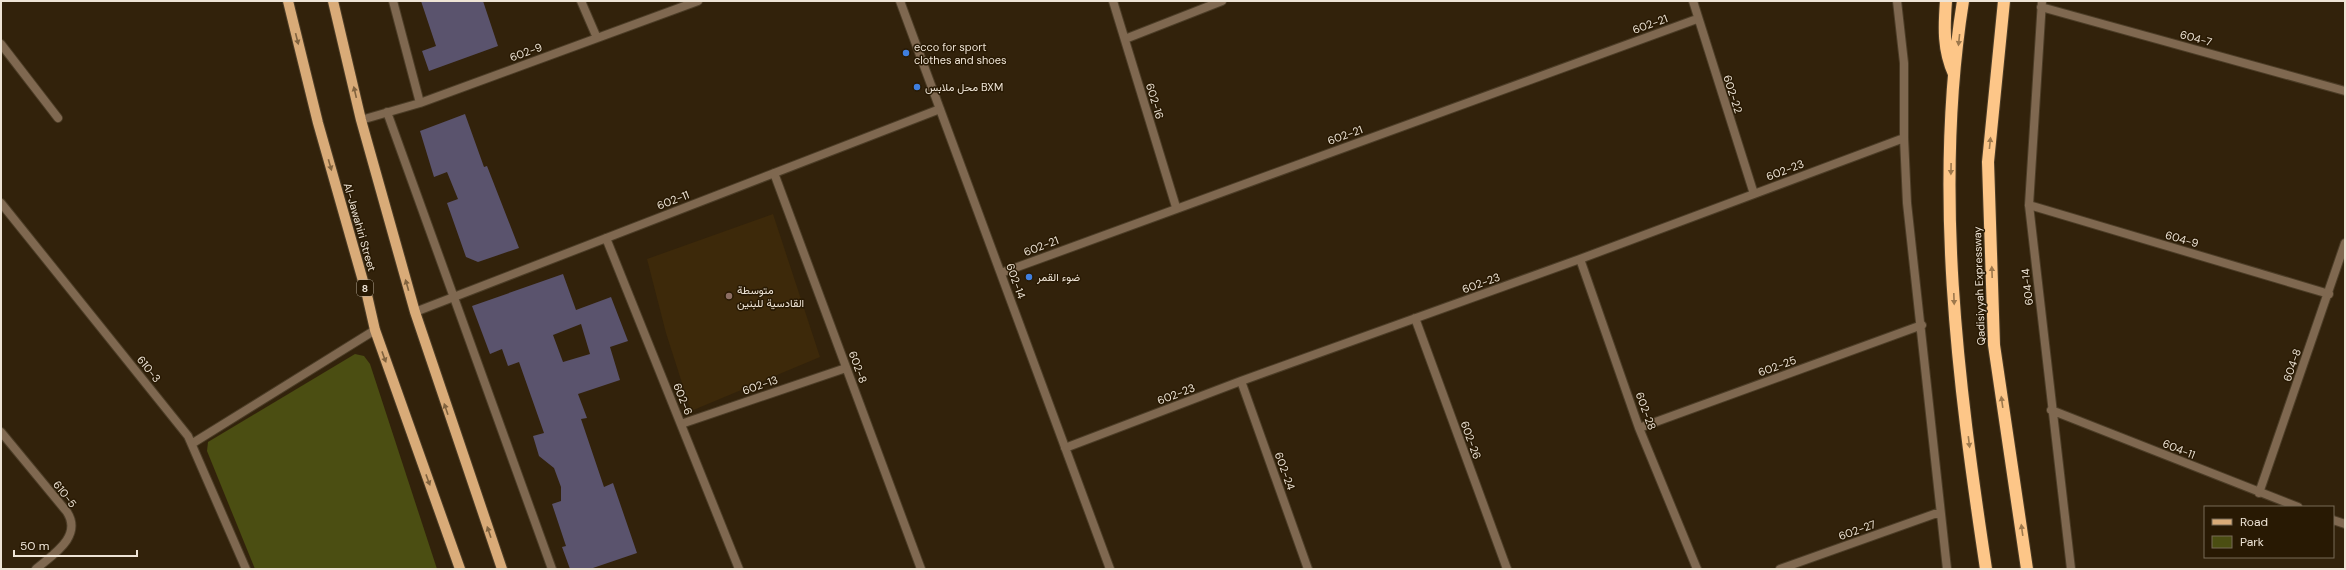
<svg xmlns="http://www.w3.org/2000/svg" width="2346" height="570" viewBox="0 0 2346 570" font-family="'DM Sans',Vazirmatn,sans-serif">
<rect width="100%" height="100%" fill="#32220b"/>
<path fill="#3d290a" d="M 773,214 L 820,357 L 691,411 L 666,333 L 647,259 Z"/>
<path fill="#4b4e12" d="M 355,354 L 364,356 L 370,364 L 437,569 L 255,569 L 207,451 L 208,442 Z"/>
<path fill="#5a536d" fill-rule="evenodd" d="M 421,1 L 483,1 L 498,46 L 429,71 L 422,51 L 436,46 Z
M 465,114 L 484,167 L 487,166 L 519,248 L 478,262 L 466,257 L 447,203 L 458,199 L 447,172 L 434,177 L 420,131 Z
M 563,274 L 576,310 L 611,297 L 628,341 L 610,347 L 620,380 L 578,394 L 587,418 L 581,419 L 604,487 L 613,483 L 637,553 L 590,569 L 570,569 L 562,547 L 566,546 L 552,504 L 561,501 L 561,487 L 554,468 L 539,456 L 533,436 L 544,433 L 519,362 L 508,366 L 502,349 L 490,354 L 472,306 ZM 581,324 L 590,354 L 563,362 L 553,335 Z"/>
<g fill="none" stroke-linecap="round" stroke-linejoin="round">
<defs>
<path id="street" d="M 393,1 L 420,103
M 581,1 L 597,38
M 900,1 L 1110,569
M 1113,1 L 1176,207
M 1693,1 L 1754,194
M 1897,1 L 1904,63 L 1904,138 L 1907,203 L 1947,569
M 2042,1 L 2029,205 L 2071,569
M 2041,7 L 2345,91
M 1125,39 L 1222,1
M 1,44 L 58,118
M 387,112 L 552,569
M 361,120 L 420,103 L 698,1
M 774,173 L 921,569
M 1,203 L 188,436 L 246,569
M 2029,205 L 2329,294
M 606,238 L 739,569
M 1580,259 L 1639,428 L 1697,569
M 1001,273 L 1697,19
M 415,312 L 940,109
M 1415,318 L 1507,569
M 1241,381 L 1308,569
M 2051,410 L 2298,507
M 681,424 L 846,368
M 1639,428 L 1922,325
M 1,432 L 67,512 C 83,537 52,555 36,569
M 193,443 L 375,330
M 1065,448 L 1241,381 L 1580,259 L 1904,138
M 2259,493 L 2345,243
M 2333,520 L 2345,524
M 1780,569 L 1940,512"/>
<path id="primary" d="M 288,1 L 318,123 L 367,295 L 375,330 L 460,569
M 333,1 L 361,120 L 415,312 L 502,569"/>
<path id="highway" d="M 1946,1 C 1944,27 1943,50 1954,74
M 1963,1 C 1933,189 1958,383 1986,569
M 2004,1 L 1988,162 L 1994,345 L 2027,569"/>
</defs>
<use href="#street" stroke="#4c3d27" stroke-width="10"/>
<use href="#primary" stroke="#4c3d27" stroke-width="12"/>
<use href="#highway" stroke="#4c3d27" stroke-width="14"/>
<use href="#street" stroke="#7f6850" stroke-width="8"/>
<use href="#primary" stroke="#d9ab78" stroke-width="10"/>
<use href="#highway" stroke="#fdc688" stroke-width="12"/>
</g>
<defs><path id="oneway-solid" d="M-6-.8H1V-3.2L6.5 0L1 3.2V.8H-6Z"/></defs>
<g fill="#80623e">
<use href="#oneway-solid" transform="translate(297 39) rotate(76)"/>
<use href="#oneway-solid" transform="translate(355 92) rotate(-103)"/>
<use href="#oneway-solid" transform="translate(330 165) rotate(74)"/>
<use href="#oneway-solid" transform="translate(407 285) rotate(-106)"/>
<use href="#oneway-solid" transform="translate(384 357) rotate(70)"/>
<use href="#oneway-solid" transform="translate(446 409) rotate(-109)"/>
<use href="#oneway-solid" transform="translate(428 480) rotate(70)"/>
<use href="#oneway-solid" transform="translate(489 532) rotate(-109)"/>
</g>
<g fill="#9d784c">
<use href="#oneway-solid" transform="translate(1959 40) rotate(96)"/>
<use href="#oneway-solid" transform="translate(1990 143) rotate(-84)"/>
<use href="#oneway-solid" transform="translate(1951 169) rotate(91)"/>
<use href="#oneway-solid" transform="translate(1992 272) rotate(-92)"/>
<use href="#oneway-solid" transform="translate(1954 299) rotate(88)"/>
<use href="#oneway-solid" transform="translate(2002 402) rotate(-98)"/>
<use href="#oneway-solid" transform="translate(1969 442) rotate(83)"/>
<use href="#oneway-solid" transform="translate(2022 530) rotate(-98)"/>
</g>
<g fill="#3f7fe0" stroke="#281903" stroke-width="1.5">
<circle cx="906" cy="53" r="4"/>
<circle cx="917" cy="87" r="4"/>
<circle cx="1029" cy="277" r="4"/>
</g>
<circle fill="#8d6e63" stroke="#281903" stroke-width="1.5" cx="729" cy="296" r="4"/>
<g text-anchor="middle" stroke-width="3" stroke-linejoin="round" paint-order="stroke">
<rect fill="#281903" stroke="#b3a797" stroke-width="1" x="357" y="280" width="16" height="16" rx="3"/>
<g font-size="10" font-weight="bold" fill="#eee4d6">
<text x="365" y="292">8</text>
</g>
<g font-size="11" fill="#eee4d6" stroke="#281903">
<text transform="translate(1650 24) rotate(-20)" y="4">602-21</text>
<text transform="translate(2196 38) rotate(15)" y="4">604-7</text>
<text transform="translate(526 52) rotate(-20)" y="4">602-9</text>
<text transform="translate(1733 94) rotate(72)" y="4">602-22</text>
<text transform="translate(1155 101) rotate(73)" y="4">602-16</text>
<text transform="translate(1345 135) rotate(-20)" y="4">602-21</text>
<text transform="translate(1785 170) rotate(-21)" y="4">602-23</text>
<text transform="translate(673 200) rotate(-21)" y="4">602-11</text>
<text transform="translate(360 227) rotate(74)" y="4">Al-Jawahiri Street</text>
<text transform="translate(2182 239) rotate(16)" y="4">604-9</text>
<text transform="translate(1041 246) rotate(-21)" y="4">602-21</text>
<text transform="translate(1016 281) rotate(70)" y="4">602-14</text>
<text transform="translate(1481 283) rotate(-20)" y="4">602-23</text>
<text transform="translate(1979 286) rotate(-92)" y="4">Qadisiyyah Expressway</text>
<text transform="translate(2027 287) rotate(-96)" y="4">604-14</text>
<text transform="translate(2292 365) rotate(-71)" y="4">604-8</text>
<text transform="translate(1777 366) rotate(-20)" y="4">602-25</text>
<text transform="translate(858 367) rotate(70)" y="4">602-8</text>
<text transform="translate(149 369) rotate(51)" y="4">610-3</text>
<text transform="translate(760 385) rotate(-19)" y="4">602-13</text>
<text transform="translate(1176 394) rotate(-21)" y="4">602-23</text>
<text transform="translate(683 399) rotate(68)" y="4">602-6</text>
<text transform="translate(1646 411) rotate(70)" y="4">602-28</text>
<text transform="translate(1471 440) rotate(70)" y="4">602-26</text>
<text transform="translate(2179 449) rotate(22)" y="4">604-11</text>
<text transform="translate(1285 471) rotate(70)" y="4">602-24</text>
<text transform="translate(65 494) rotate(52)" y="4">610-5</text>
<text transform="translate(1857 530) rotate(-20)" y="4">602-27</text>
</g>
<g font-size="11" fill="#eee4d6" stroke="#281903" text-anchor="start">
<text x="914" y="51">ecco for sport<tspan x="914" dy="13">clothes and shoes</tspan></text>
<text x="925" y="91">محل ملابس BXM</text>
<text x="1037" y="281">ضوء القمر</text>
<text x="737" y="294">متوسطة<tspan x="737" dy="13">القادسية للبنين</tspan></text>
</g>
</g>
<rect width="2346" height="570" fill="none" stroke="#eee4d6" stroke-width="4"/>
<rect x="2204" y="506" width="130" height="52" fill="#281903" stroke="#776a57"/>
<rect x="2212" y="519" width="20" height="6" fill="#d9ab78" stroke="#776a57"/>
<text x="2240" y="526" font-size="12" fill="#eee4d6">Road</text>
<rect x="2212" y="536" width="20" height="12" fill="#4b4e12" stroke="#776a57"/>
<text x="2240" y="546" font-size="12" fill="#eee4d6">Park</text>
<path d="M14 550v6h123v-6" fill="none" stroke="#eee4d6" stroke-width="2"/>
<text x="20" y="550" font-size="12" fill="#eee4d6" stroke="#281903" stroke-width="3" paint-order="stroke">50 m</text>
</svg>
